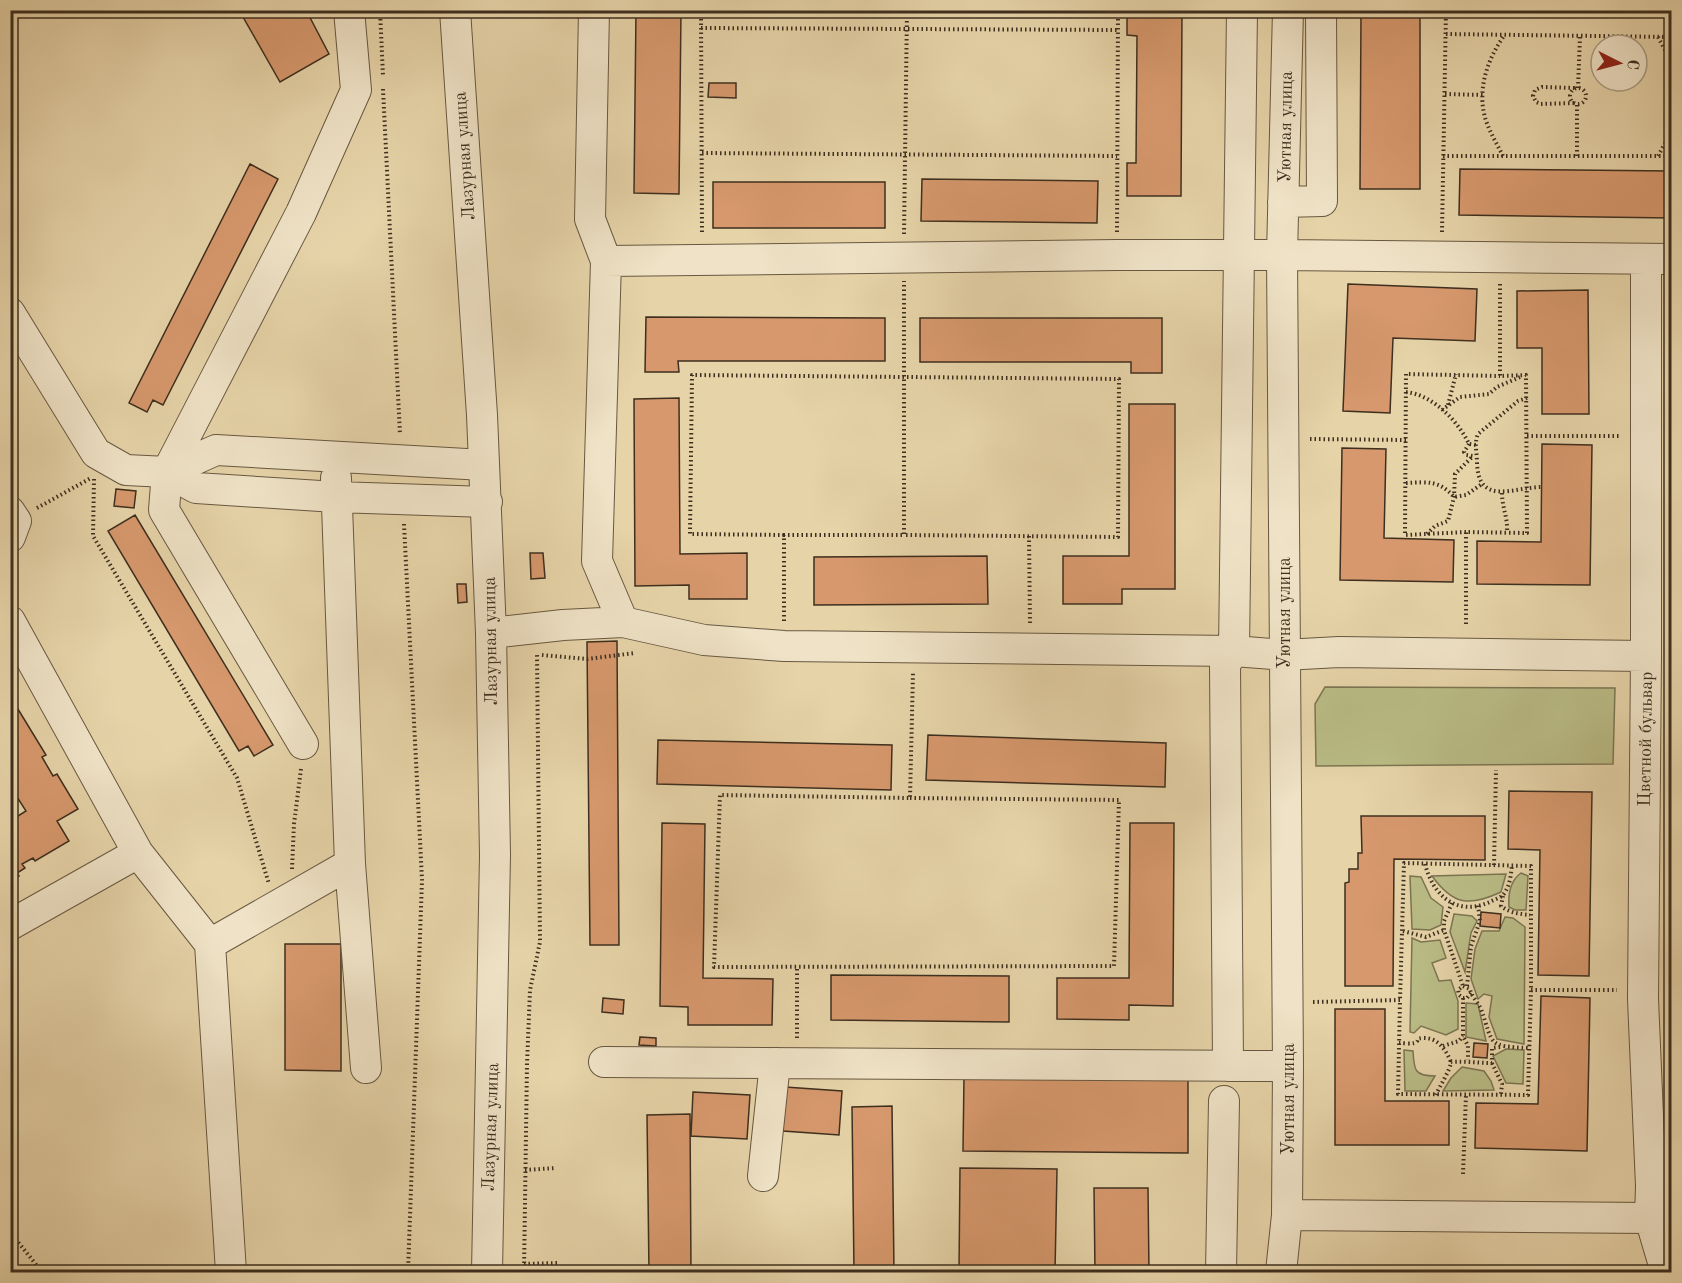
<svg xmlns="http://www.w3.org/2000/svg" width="1682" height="1283" viewBox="0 0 1682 1283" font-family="'Old Standard TT',serif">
<rect width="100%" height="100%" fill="#e6d3a8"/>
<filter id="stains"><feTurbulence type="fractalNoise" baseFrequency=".00333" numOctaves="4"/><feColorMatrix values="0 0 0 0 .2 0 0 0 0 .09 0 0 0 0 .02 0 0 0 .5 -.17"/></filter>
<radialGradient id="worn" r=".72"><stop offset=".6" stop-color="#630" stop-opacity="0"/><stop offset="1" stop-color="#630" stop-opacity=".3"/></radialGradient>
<path fill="#b9bb85" stroke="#7c7552" stroke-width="1.5" d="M 1325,687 L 1615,688 L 1613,764 L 1316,766 L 1315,704 Z
M 1669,859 L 1672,859 L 1671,949 L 1667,949 Z
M 1521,873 L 1528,876 L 1526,910 L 1515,910 L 1509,907 C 1508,894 1510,881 1521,873 Z
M 1506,874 L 1501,892 C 1469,907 1453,905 1432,876 Z
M 1410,876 L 1421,877 L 1431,898 L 1443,907 L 1441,925 L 1430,930 L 1412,929 Z
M 1454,914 L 1472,916 L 1477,921 L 1471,933 L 1465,972 L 1450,932 Z
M 1505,917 L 1513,918 L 1525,927 L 1524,1044 L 1497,1039 L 1489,1017 L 1492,996 L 1484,994 L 1478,999 L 1471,979 L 1475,949 L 1482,931 L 1499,931 Z
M 1412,938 L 1421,942 L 1440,940 L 1446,958 L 1432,963 L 1439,981 L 1451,980 L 1458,1001 L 1458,1029 L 1446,1035 L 1421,1026 L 1414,1033 L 1410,1032 Z
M 1466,1003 L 1478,1004 L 1486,1041 L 1466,1037 Z
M 1506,1049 L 1524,1050 L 1523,1084 L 1506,1083 L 1493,1056 Z
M 1404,1050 L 1413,1051 C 1414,1070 1414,1076 1435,1076 L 1426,1091 L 1405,1091 Z
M 1462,1067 L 1484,1071 L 1491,1081 L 1494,1090 L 1443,1091 L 1451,1078 Z"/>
<path fill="#d6986c" stroke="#3e2f1f" stroke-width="1.5" d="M 239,10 L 306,10 L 329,54 L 280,82 Z
M 636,10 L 681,10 L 679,194 L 634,193 Z
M 714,10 L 888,10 L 888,14 Z
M 924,10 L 1100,10 L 1100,16 L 924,14 Z
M 1127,10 L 1182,10 L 1181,196 L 1127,196 L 1127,163 L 1136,163 L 1137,36 L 1127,35 Z
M 1361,10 L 1420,10 L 1420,189 L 1360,189 Z
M 709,83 L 736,83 L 736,98 L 708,97 Z
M 250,164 L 278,179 L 163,405 L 153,400 L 147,412 L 129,403 Z
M 1460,169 L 1672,171 L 1672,218 L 1459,215 Z
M 922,179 L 1098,181 L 1097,223 L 921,221 Z
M 713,182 L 885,182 L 885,228 L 713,228 Z
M 1348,284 L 1477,289 L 1475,341 L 1393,338 L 1390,413 L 1343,411 Z
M 1588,290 L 1589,414 L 1542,414 L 1542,348 L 1517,348 L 1517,291 Z
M 646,317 L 885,318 L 885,361 L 678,361 L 679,372 L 645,372 Z
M 920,318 L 1162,318 L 1162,373 L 1131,373 L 1131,362 L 920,362 Z
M 679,398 L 680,554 L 747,553 L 747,599 L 689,599 L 689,585 L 635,586 L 634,399 Z
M 1129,404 L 1175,404 L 1175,589 L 1122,589 L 1122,604 L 1063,604 L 1063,556 L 1129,556 Z
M 1542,444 L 1592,445 L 1590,585 L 1477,584 L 1477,541 L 1541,542 Z
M 1342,448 L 1386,449 L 1384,538 L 1454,540 L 1453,582 L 1340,580 Z
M 116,489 L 136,491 L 134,508 L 114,506 Z
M 135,515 L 273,745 L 254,756 L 248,746 L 239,751 L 108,531 Z
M 530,553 L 543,553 L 545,578 L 531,579 Z
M 987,556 L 988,604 L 814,605 L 814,557 Z
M 457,584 L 466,584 L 467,602 L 458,603 Z
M 617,641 L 619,945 L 590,945 L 587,642 Z
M 10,696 L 46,755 L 42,757 L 53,776 L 57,774 L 78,809 L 57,821 L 69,841 L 35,861 L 33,858 L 22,864 L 25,868 L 17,873 L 19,876 L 10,881 L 10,821 L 26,811 L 10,786 Z
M 928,735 L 1166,743 L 1165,787 L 926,780 Z
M 658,740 L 892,745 L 891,790 L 657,784 Z
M 1509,791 L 1592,792 L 1589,976 L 1538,975 L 1540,850 L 1508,849 Z
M 1361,816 L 1485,816 L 1485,860 L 1394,859 L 1393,986 L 1345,986 L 1345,883 L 1349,882 L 1349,869 L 1358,869 L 1358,853 L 1362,853 Z
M 662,823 L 705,824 L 703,978 L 773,979 L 772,1025 L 688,1025 L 688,1007 L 660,1006 Z
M 1130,823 L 1174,823 L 1173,1006 L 1129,1005 L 1129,1020 L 1057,1019 L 1057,978 L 1129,978 Z
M 1481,912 L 1501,914 L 1500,928 L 1480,926 Z
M 285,944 L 341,944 L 341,1071 L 285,1070 Z
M 831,975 L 1009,976 L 1009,1022 L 831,1020 Z
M 1541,996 L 1590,998 L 1587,1151 L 1475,1148 L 1476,1103 L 1538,1104 Z
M 603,998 L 624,1000 L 623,1014 L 602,1012 Z
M 1335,1009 L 1385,1009 L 1385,1101 L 1449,1101 L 1449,1145 L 1335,1145 Z
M 640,1037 L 656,1038 L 656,1046 L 639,1045 Z
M 1474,1043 L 1488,1044 L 1487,1058 L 1473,1057 Z
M 964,1077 L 1188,1079 L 1188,1153 L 963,1151 Z
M 785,1087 L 842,1091 L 839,1135 L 783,1131 Z
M 693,1092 L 750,1095 L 747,1139 L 691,1136 Z
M 892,1106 L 894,1272 L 854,1272 L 852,1107 Z
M 690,1114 L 691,1272 L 649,1272 L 647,1115 Z
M 960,1168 L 1057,1169 L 1055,1272 L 959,1272 Z
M 1094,1188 L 1148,1188 L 1149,1272 L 1095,1272 Z"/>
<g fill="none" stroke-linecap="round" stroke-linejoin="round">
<defs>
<path id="minor" d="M 455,10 L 482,415 L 491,633 L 495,855 L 487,1272
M 594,10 L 590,219 L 606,261 L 597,561 L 623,622 L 704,640 L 784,646 L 1234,651 L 1284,655 L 1339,652 L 1646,656
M 1283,202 L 1322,201 L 1321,10
M 1646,259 L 1646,656 L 1643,999 L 1651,1186 L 1650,1218 L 1666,1272
M 606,261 L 1117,255 L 1282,255 L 1672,259
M 10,313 L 96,453 L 126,470 L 167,472
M 484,465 L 216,450 L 167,472 L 196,488 L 336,497 L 487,502
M 336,478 L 350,864 L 366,1068
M 10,512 L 16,521 L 10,537
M 10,621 L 138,853 L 210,944 L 350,864
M 491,633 L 563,625 L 623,622
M 303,744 L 164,510 L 167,472 L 301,213 L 356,90 L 349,10
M 10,925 L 138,853
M 210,944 L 231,1272
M 604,1062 L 1288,1066
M 1228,1066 L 1225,664 L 1234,651 L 1242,10
M 763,1176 L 775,1063
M 1287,1215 L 1650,1218
M 1221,1272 L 1224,1101
M 1281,1272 L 1287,1215 L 1288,1066 L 1282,255 L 1288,10"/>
</defs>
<use href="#minor" stroke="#685841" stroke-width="32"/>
<path stroke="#3e2f1f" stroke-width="4" stroke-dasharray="1.5 3" stroke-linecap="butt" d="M 380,10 L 383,76
M 701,10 L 702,235
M 701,28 L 1118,30
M 1446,34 L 1672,37
M 1658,37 L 1672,63
M 1578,88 L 1580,36
M1570 96a8 8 0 1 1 16 0a8 8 0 1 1-16 0Z
M 383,89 L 400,435
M 1445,94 L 1483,95
M 1574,103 L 1541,104 L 1536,102 L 1533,96 L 1535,90 L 1542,87 L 1576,88
M 702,153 L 1117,156
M 1443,156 L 1672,156
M 1503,156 C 1498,146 1492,136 1488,126 C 1475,95 1486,61 1504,36
M 1577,156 L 1577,104
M 1658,156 L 1672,131
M 1117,232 L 1118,10
M 1442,232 L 1446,10
M 904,234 L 907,10
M 1406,392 C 1433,395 1458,421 1469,444 L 1476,445
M 1527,398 L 1518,401 L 1478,434 C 1474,443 1477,453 1477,462 C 1478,507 1514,487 1542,487
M 1448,405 L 1456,374
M 1442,410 L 1460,397 L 1489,394 L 1497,387 L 1520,377
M 1527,436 L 1621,436
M 1310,439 L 1406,440
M 1469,444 L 1464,452 L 1466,455 L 1473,456
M 94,479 L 93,536 L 237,778 L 269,884
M 1406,483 C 1428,482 1439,480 1454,497 L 1466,495 L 1482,484
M 1502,493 C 1502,507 1508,518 1507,532
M 37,508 L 91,478
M 404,524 L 422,880 L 408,1272
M 1466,532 L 1405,535 L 1406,374 L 1500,376
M 1427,534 L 1435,526 L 1448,521 L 1454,497 L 1455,474 L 1472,457
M 784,535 L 690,534 L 692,375 L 1119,379 L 1118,537 L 904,535
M 1029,536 L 1030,625
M 784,621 L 784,535 L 904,535 L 904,281
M 1466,624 L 1466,532 L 1527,533 L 1526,375 L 1500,376 L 1500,281
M 542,655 L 587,659 L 635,653
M 910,798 L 1119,800 L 1114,966 L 714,967 L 720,795 L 910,798 L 913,673
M 1425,864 C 1433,895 1456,917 1490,902 C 1495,899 1502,898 1505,892 C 1510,885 1511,874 1512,865
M 1494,865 L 1496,770
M 292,869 L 294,824 L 301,769
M 1503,896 L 1501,906 C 1510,913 1520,914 1530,915
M 1452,903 L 1444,921 L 1444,930 L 1463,986
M 1403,931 L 1426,937 L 1444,930
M 1467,986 L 1471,946 L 1480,921 L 1478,905
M 1531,990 L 1617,990
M 1471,993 L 1467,998 L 1463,998 L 1459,995 L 1458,990 L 1463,986 L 1470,989 C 1471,996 1478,1002 1481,1009 C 1494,1046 1487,1046 1529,1048
M 1463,998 L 1463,1036 L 1468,1046 L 1468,1060
M 1313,1002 L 1400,1000 L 1398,1094 L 1528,1095 L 1531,990 L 1531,866 L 1404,863 L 1400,1000
M 797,1038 L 797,967
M 1399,1043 C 1403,1043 1410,1044 1414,1043 C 1421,1040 1414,1039 1422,1038 C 1438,1037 1446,1050 1451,1062
M 1443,1046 L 1459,1041 L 1463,1036
M 1492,1063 L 1502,1084 L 1501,1094
M 1436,1095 C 1440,1085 1450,1071 1451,1062 C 1466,1061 1477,1063 1492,1063 L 1492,1048 L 1500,1047
M 525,1170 L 556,1168
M 1463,1174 L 1466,1095
M 10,1232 L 42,1272
M 524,1264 L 557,1263
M 524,1272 L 527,1064 L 530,990 L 540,942 L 537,655"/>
<use href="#minor" stroke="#efe2c6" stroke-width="30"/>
</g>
<g text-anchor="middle" stroke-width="4.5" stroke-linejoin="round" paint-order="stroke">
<g font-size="18" fill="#3e2f1f" stroke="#efe2c6">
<text transform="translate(1285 127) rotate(-89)" y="6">Уютная улица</text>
<text transform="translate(464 156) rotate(-94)" y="6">Лазурная улица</text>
<text transform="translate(1284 613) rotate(-90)" y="6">Уютная улица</text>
<text transform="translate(490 641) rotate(-91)" y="6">Лазурная улица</text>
<text transform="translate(1645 739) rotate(-89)" y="6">Цветной бульвар</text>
<text transform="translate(1288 1099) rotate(-90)" y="6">Уютная улица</text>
<text transform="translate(490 1127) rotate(-88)" y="6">Лазурная улица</text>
</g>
</g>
<rect width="1682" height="1283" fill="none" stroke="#e6d3a8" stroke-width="36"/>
<rect x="12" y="12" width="1658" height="1259" fill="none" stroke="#3e2f1f" stroke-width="3"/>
<rect x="18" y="18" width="1646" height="1247" fill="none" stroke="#3e2f1f" stroke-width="1.5"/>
<g transform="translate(1619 63) rotate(96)"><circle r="28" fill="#efe2c6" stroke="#a89a83" stroke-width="1.5"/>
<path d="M0-4.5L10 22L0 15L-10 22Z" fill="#8f2418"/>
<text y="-9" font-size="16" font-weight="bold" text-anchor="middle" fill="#3e2f1f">С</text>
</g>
<rect width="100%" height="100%" filter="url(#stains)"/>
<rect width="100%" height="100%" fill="url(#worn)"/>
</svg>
